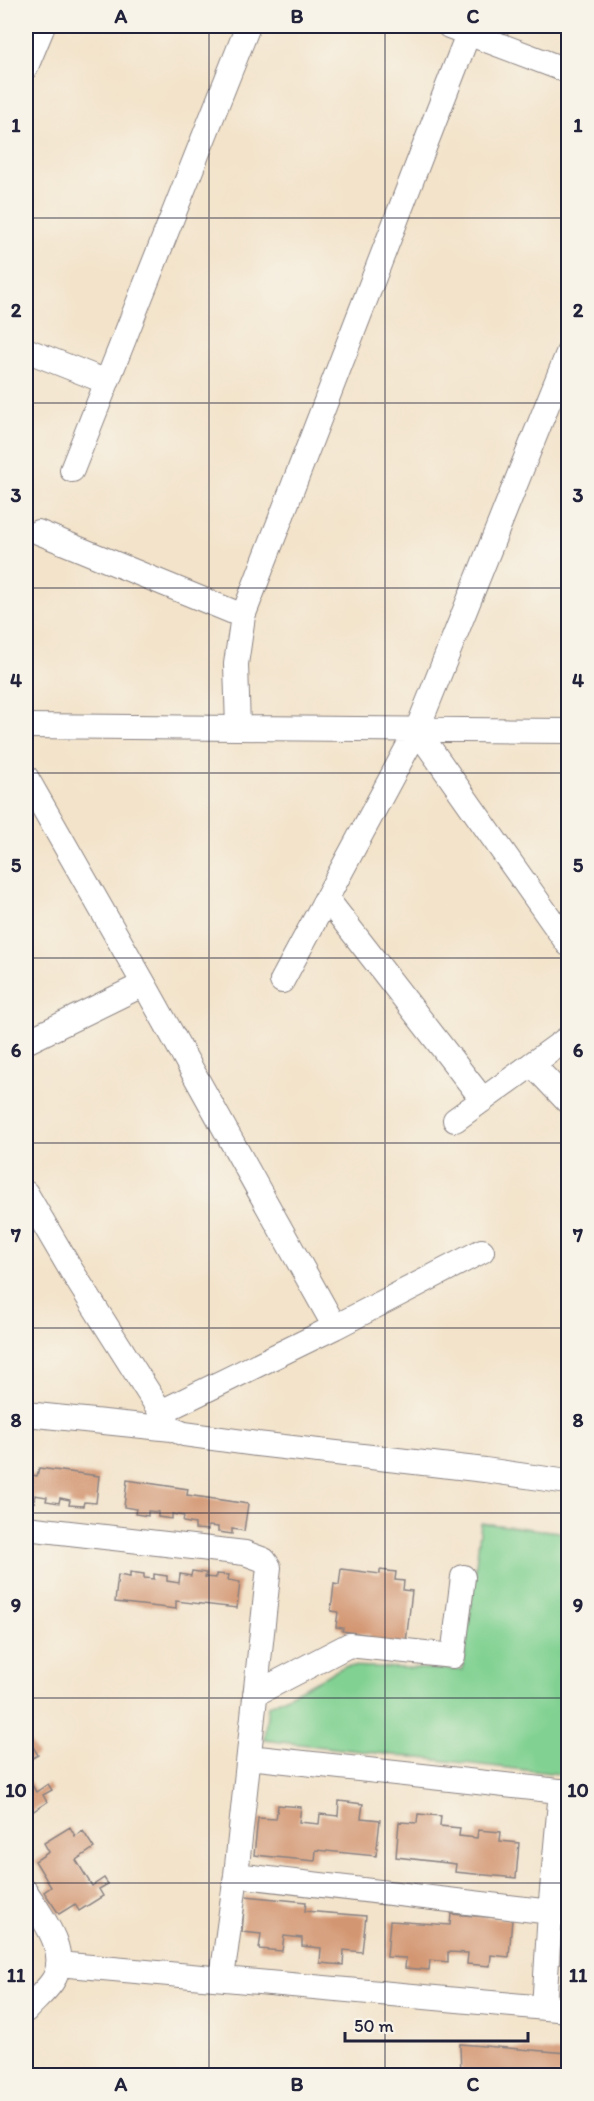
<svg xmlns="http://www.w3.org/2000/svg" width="594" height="2101" viewBox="0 0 594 2101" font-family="Itim,sans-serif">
<rect width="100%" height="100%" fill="#f7f3e8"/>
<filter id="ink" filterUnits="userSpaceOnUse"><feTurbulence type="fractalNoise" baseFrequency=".0167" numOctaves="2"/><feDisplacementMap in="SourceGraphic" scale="12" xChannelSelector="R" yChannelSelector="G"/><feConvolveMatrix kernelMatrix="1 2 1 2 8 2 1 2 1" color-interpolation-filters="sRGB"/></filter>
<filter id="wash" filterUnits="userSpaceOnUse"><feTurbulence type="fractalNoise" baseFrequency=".008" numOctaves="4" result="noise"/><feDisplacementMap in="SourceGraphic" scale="24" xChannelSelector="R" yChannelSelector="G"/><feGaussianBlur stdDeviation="1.35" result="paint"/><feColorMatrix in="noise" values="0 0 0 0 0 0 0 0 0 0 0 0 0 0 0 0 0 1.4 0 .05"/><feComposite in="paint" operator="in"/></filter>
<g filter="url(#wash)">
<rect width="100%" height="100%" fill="#f3e3ca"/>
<path fill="#81d192" stroke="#527a66" stroke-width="1.5" d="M 481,1523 L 568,1533 L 568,1775 L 264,1740 L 268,1706 L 345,1666 L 463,1670 Z"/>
<g id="blocks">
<path fill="#d39672" d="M 39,1468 L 99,1476 L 96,1503 L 84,1502 L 83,1506 L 69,1505 L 70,1500 L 60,1498 L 59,1503 L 46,1501 L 47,1497 L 35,1495 L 34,1503 L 26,1502 L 26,1474 L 37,1476 Z
M 127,1480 L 188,1489 L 187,1495 L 248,1504 L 244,1531 L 232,1529 L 232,1534 L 218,1532 L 218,1527 L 208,1526 L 208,1530 L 195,1529 L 195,1524 L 183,1522 L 184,1516 L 172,1514 L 172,1519 L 158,1517 L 158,1512 L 148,1511 L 148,1516 L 135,1514 L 136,1509 L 124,1507 Z
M 341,1569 L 380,1574 L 380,1570 L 396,1572 L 395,1580 L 404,1581 L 403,1590 L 412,1591 L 406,1642 L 368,1656 L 370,1635 L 342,1631 L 343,1628 L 336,1627 L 338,1612 L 331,1611 L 334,1584 L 339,1585 Z
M 192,1571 L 206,1573 L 205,1577 L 216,1578 L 216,1574 L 229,1575 L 228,1580 L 240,1582 L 237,1608 L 176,1601 L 176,1609 L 115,1602 L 118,1575 L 130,1577 L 130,1572 L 144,1574 L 144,1578 L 154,1579 L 154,1574 L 167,1576 L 167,1581 L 179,1583 L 180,1574 L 191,1576 Z
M 27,1737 L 38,1755 L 26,1762 L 26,1738 Z
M 26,1775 L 36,1792 L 48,1784 L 52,1790 L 43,1795 L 47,1802 L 26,1816 Z
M 339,1801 L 363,1804 L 361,1818 L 380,1820 L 376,1856 L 316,1850 L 315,1861 L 254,1855 L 258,1818 L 276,1819 L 278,1805 L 301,1807 L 299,1822 L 319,1824 L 320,1814 L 338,1816 Z
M 418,1814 L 441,1816 L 440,1826 L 460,1828 L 459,1836 L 477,1838 L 478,1830 L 501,1832 L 500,1841 L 519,1843 L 516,1878 L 455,1872 L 456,1864 L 396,1857 L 399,1822 L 417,1823 Z
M 70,1827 L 75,1836 L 83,1831 L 94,1848 L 76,1860 L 92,1886 L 104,1878 L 108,1884 L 99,1889 L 103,1896 L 79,1911 L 75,1904 L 59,1914 L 44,1892 L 51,1887 L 35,1861 L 49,1852 L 44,1843 Z
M 245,1896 L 306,1902 L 305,1911 L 366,1916 L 362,1952 L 344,1950 L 343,1965 L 320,1963 L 321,1948 L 302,1946 L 302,1938 L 284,1936 L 282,1951 L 259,1949 L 261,1934 L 242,1932 Z
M 451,1914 L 512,1919 L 509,1957 L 491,1955 L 490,1966 L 467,1964 L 468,1953 L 448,1952 L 448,1962 L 430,1960 L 429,1970 L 405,1968 L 406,1958 L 387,1957 L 390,1921 L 450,1925 Z
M 561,1945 L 568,1945 L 568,1964 L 559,1964 Z
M 460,2044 L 568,2053 L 568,2076 L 461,2076 Z"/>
</g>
</g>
<g filter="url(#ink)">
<use href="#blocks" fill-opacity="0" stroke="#8a8282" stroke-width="1.5"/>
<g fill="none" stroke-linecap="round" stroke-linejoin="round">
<defs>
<path id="street" d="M 449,26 L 568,71
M 26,67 L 43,26
M 26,350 L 107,382
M 72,470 L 248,26
M 38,532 L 243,616
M 26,726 L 568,731
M 238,728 L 236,664 L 243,616 L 468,34
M 417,730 L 568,944
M 26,777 L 144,984 L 335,1327
M 327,899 L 483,1100
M 282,981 L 417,730 L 568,353
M 26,1042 L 144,984
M 532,1064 L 568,1102
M 455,1120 L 568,1038
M 26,1193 L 71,1270 L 169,1425
M 161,1412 L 335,1327 L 482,1251
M 26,1414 L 172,1429 L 184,1434 L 257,1444 L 485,1470 L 568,1482
M 26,1528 L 245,1553 L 264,1560 L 269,1567 L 236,1875 L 222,1978
M 255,1694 L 349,1645 L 453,1656 L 463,1577
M 249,1757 L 568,1792
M 236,1875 L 568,1914
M 26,1892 C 41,1916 72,1953 52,1982 C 45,1992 34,2001 26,2010
M 58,1964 L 568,2010
M 544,2008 L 550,1912 L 561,1791"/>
</defs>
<use href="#street" stroke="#8a8282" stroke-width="26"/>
<use href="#street" stroke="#fff" stroke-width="24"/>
</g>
</g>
<path fill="none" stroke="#22223b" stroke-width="1.5" stroke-opacity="0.55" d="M 209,26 L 209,2076M 385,26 L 385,2076M 26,218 L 568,218M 26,403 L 568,403M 26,588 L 568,588M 26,773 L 568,773M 26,958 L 568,958M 26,1143 L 568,1143M 26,1328 L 568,1328M 26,1513 L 568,1513M 26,1698 L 568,1698M 26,1883 L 568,1883"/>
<rect width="594" height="2101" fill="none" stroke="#f7f3e8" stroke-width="66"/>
<path d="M345 2032v9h183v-9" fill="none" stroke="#22223b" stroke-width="3"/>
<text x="354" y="2032" font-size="18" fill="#22223b" stroke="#f7f3e8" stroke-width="4.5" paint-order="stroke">50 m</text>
<rect x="33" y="33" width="528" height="2035" fill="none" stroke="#22223b" stroke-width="2"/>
<g font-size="20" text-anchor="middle" font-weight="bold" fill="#22223b">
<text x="121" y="23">A</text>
<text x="297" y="23">B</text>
<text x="473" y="23">C</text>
<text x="16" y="132">1</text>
<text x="578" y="132">1</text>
<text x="16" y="317">2</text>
<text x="578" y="317">2</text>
<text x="16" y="502">3</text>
<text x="578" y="502">3</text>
<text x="16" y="687">4</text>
<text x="578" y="687">4</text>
<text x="16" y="872">5</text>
<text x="578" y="872">5</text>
<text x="16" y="1057">6</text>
<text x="578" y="1057">6</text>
<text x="16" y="1242">7</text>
<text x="578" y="1242">7</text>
<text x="16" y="1427">8</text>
<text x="578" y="1427">8</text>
<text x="16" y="1612">9</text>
<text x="578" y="1612">9</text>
<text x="16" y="1797">10</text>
<text x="578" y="1797">10</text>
<text x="16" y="1982">11</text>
<text x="578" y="1982">11</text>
<text x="121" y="2091">A</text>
<text x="297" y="2091">B</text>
<text x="473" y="2091">C</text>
</g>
</svg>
